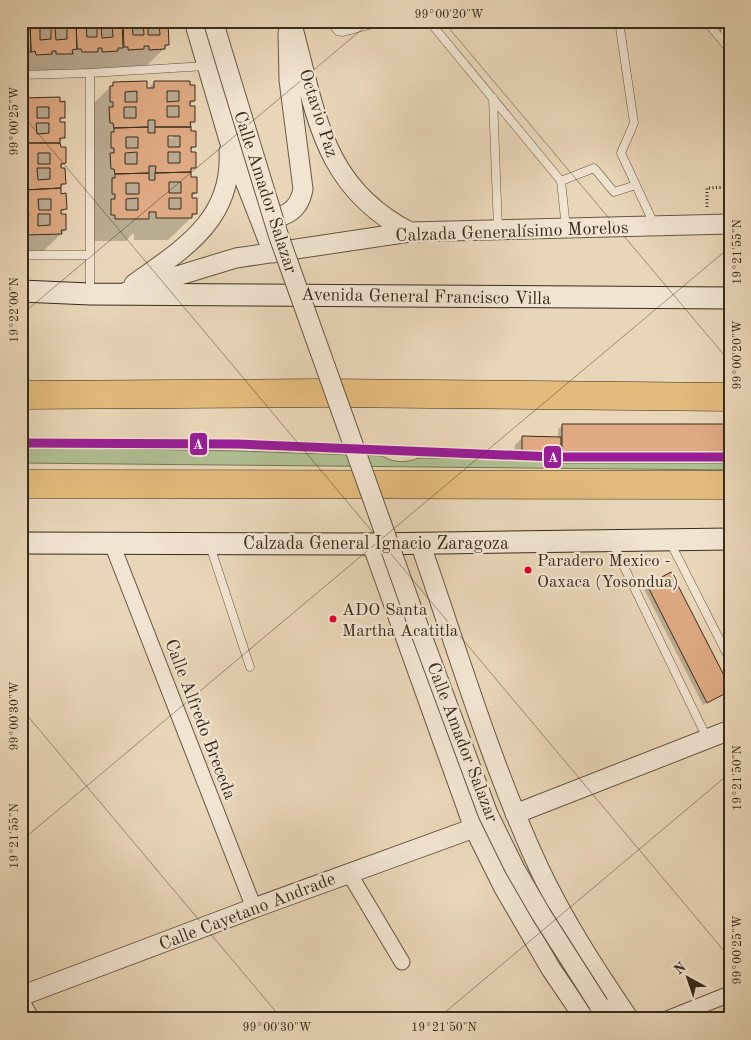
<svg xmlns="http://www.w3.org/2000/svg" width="751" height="1040" viewBox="0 0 751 1040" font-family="'Old Standard TT',serif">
<rect width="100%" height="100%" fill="#e9d6b8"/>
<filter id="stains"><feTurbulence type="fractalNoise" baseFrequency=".004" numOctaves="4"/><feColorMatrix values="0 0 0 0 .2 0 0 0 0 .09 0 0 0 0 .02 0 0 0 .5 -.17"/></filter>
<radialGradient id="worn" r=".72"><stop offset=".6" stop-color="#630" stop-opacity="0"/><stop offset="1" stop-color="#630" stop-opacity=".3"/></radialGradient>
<path fill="#b0bf93" stroke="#747657" d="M 21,447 L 239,451 L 383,456 C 391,463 409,463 418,458 L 730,461 L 730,470 L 21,463 Z"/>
<path fill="#0003" fill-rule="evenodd" d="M 21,21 L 167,21 L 168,45 L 141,71 L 21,76 Z
M 154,82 L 189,82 L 194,101 L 187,107 L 194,121 L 189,126 L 195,146 L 188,153 L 195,167 L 190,172 L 190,178 L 196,193 L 189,199 L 196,213 L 168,240 L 134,240 L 134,234 L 132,234 L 126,241 L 93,241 L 91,106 L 114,83 L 146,91 ZM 162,135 L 173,135 L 173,138 L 162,138 Z
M 58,98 L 64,117 L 57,123 L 63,138 L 59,142 L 65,163 L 58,169 L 64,184 L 60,188 L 65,209 L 59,215 L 65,230 L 38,256 L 21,257 L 21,102 L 24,99 Z
M 562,426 L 730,426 L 730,464 L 558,464 L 558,453 L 552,459 L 514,459 L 515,445 L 523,437 L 558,438 L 558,429 Z
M 648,586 L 730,690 L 726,693 L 703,705 L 644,589 Z"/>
<path fill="#dfaa83" stroke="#382c1b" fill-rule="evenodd" d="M 21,21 L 30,21 L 31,52 L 26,52 L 27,56 L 21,56 Z
M 30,21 L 76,21 L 77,49 L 72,50 L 73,54 L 56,54 L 56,51 L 52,51 L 52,54 L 36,55 L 35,51 L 31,52 ZM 40,27 L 51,27 L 51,39 L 40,40 ZM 67,27 L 67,39 L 56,40 L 55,28 Z
M 76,21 L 122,21 L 123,48 L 118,48 L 118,51 L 102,52 L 102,48 L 98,48 L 98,52 L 82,52 L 81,49 L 77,49 ZM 86,25 L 97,25 L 97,37 L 87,37 ZM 112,25 L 113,37 L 102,38 L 101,26 Z
M 123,21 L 168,21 L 169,45 L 165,45 L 165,49 L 149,50 L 149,46 L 144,46 L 144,49 L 128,50 L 128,47 L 124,47 ZM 143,22 L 144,35 L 133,35 L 132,23 ZM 148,23 L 159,23 L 160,35 L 148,35 Z
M 147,81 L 147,88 L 154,88 L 154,81 L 190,81 L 190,85 L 195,85 L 195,101 L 190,101 L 190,106 L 195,106 L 195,122 L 190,122 L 191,127 L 155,127 L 155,120 L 148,120 L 148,127 L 114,128 L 113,123 L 110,123 L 109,107 L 113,107 L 113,102 L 110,102 L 110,86 L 113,86 L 113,82 ZM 137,91 L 137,102 L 125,102 L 125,92 ZM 167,91 L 179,91 L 179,101 L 167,102 ZM 167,106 L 179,106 L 179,117 L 167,117 ZM 124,107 L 136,107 L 136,118 L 124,118 Z
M 60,97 L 60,102 L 65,101 L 65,118 L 60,118 L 60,122 L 65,122 L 65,138 L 60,138 L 60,143 L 24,143 L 24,137 L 21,137 L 21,123 L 27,123 L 27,118 L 21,118 L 24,98 ZM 37,107 L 49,107 L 49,118 L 37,118 ZM 36,123 L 49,123 L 49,133 L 37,134 Z
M 148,127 L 148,133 L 155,133 L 155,127 L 191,127 L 191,131 L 196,131 L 196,147 L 191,147 L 191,152 L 196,152 L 196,168 L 191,168 L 191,172 L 155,173 L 156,166 L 149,166 L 149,173 L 115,174 L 114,169 L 111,169 L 110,153 L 114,153 L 114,148 L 111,148 L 111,132 L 114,132 L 114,128 ZM 168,136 L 180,136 L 180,147 L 168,147 ZM 126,137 L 138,137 L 138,148 L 126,148 ZM 137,152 L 137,164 L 125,164 L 125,153 ZM 168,152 L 180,152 L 180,163 L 168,163 Z
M 24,143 L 60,143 L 61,147 L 66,147 L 66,163 L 61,164 L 61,168 L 65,168 L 66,184 L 61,184 L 61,188 L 25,190 L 25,183 L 21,183 L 21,169 L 28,169 L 28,164 L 21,164 L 21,150 L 24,150 ZM 38,153 L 50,153 L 50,164 L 38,164 ZM 37,168 L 50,168 L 50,179 L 38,180 Z
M 191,172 L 191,177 L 197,177 L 197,193 L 192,193 L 192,198 L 197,198 L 197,214 L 192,214 L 192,218 L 156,218 L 156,212 L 149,212 L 149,219 L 115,219 L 115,215 L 111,215 L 111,199 L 115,199 L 115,194 L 112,194 L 112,178 L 115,178 L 115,174 L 149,173 L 149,180 L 155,180 L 155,173 ZM 169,182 L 181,182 L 181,193 L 169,193 ZM 126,183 L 139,183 L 139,194 L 126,194 ZM 138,198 L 138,210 L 126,210 L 126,199 ZM 169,198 L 181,198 L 181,209 L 169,209 Z
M 61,188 L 61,194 L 66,193 L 67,209 L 61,210 L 61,214 L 66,214 L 66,230 L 61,230 L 62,234 L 26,235 L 26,229 L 21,229 L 21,215 L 29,215 L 28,210 L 21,210 L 21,196 L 25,196 L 25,190 ZM 38,199 L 51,199 L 51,210 L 39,210 ZM 38,214 L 50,214 L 50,225 L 38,226 Z
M 562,424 L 730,424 L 730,462 L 562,460 Z
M 522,436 L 561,437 L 561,452 L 522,452 Z
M 671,572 L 730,687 L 730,691 L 707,703 L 647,585 Z"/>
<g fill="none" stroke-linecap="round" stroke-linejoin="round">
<defs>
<path id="service" d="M 330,21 L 338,31 L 343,32 L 384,21
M 429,21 L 561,181 L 566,228
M 619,21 L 634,123 L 621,153 L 654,224
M 706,21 L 730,50
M 723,21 L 728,46
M 21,75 L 90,73 L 206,66
M 493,98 L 498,229
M 561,181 L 594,168 L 614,192 L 636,185
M 21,255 L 90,255
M 90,294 L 90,73
M 612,542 L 707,738
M 670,542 L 730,660
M 210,546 L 250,667"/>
<path id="minor" d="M 112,544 L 254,908
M 349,873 L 402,962
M 21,1000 L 32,1019
M 667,1019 L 730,994"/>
<path id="tertiary" d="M 194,21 L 229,140 L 273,253
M 291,21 C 316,110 320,186 410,232
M 258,213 C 280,223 299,212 303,189 L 289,80 L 288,33
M 134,284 C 183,249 233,220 229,151
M 128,291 L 236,258 L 410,232 L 730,224
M 420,543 C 457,649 491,764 538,866 C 563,920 596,970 629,1019
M 372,544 L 474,828 L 504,888 L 551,969 L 585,1019
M 515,814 L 730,730
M 21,996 L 254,908 L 474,828
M 599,1005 L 608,1019"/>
<path id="secondary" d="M 21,291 L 90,294 L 730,298
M 21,543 L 372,544 L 730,539"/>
<path id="motorway" d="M 21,395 L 324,393 L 730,397
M 21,484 L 730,485"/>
</defs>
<use href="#service" stroke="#645642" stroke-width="9"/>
<use href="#minor" stroke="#645642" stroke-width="17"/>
<use href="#tertiary" stroke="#645642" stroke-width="21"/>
<use href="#secondary" stroke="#382c1b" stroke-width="23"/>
<use href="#motorway" stroke="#382c1b" stroke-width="29"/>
<path stroke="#382c1b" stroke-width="3" stroke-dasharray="1 2.5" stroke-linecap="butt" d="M 707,207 L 707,188 L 730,187"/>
<use href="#service" stroke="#f1e4d1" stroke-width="8"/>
<use href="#minor" stroke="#f1e4d1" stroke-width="15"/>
<use href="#tertiary" stroke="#f1e4d1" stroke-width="19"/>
<use href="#secondary" stroke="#f1e4d1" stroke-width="21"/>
<use href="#motorway" stroke="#e4bb7c" stroke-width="28"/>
<defs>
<path id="tertiary-bridge" d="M 213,21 L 278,234 L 412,609 L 488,814 L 515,869 L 541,914 L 599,1005"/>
</defs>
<use href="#tertiary-bridge" stroke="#645642" stroke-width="21" stroke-linecap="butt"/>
<use href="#tertiary-bridge" stroke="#f1e4d1" stroke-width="19"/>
<defs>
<path id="metro-1" d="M 21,443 L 238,444 L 555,457 L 730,457"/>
</defs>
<use href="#metro-1" stroke="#f1e4d1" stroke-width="12"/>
<use href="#metro-1" stroke="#981d97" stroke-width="9"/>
</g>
<path fill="none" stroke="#382c1b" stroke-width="1" stroke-opacity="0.45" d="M 443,21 L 730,362M 21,113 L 730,958M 21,315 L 372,21M 21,708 L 282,1019M 21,841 L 730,247M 437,1019 L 730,773"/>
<g fill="#e4002b" stroke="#f1e4d1" stroke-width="2">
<circle cx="528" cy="570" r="4.5"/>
<circle cx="333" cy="619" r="4.5"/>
</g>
<g text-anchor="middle" stroke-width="4.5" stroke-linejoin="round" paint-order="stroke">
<g font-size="17" fill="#382c1b" stroke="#f1e4d1" text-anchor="start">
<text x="537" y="566">Paradero Mexico -<tspan x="537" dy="21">Oaxaca (Yosondua)</tspan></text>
<text x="342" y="615">ADO Santa<tspan x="342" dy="21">Martha Acatitla</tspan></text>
</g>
<g font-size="18" fill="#382c1b" stroke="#f1e4d1">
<text transform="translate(319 113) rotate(72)" y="6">Octavio Paz</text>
<text transform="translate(266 192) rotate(72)" y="6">Calle Amador Salazar</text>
<text transform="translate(512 231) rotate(-2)" y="6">Calzada Generalísimo Morelos</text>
<text transform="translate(426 296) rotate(1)" y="6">Avenida General Francisco Villa</text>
<text x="376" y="549">Calzada General Ignacio Zaragoza</text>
<text transform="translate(201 719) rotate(69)" y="6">Calle Alfredo Breceda</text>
<text transform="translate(463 742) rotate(69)" y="6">Calle Amador Salazar</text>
<text transform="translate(247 911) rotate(-21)" y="6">Calle Cayetano Andrade</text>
</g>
</g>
<g stroke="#f1e4d1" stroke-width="2">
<rect x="189" y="432" width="19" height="24" rx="5" fill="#981d97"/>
<rect x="543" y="445" width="19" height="24" rx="5" fill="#981d97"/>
</g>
<g font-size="14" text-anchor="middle" font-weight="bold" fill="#fff">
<text x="198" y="449">A</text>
<text x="553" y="462">A</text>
</g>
<rect width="751" height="1040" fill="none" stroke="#e9d6b8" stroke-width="55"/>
<g transform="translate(688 978) rotate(320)" stroke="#f1e4d1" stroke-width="4" paint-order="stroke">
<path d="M0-4L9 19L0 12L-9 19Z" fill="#382c1b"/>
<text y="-8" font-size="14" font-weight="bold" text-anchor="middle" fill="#382c1b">N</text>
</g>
<rect x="28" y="28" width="696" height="984" fill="none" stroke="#382c1b" stroke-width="2"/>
<g font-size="12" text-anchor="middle" fill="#382c1b">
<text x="449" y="18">99°00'20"W</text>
<text transform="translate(14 121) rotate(-90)" y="4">99°00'25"W</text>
<text transform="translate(737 252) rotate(-90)" y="4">19°21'55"N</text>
<text transform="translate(14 310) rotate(-90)" y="4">19°22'00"N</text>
<text transform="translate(737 355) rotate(-90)" y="4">99°00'20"W</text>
<text transform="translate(14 716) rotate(-90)" y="4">99°00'30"W</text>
<text transform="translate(737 778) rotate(-90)" y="4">19°21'50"N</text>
<text transform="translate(14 836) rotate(-90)" y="4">19°21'55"N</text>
<text transform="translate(737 950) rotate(-90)" y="4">99°00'25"W</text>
<text x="277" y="1031">99°00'30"W</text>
<text x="444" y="1031">19°21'50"N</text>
</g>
<rect width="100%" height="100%" filter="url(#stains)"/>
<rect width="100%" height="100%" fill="url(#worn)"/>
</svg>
